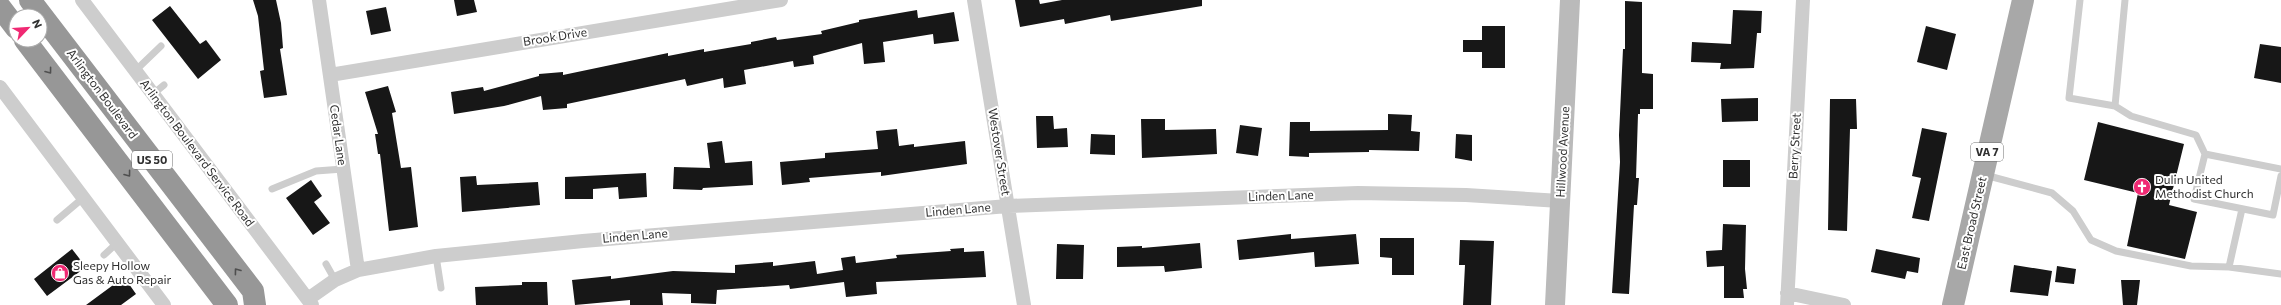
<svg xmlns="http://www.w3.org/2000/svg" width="2281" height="305" viewBox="0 0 2281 305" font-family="Commissioner,sans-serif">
<rect width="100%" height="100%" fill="#fff"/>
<path fill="#171717" d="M 253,0 L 276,0 L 281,23 L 283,48 L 280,49 L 287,95 L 264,98 L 260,71 L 264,70 L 258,16 Z
M 454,0 L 474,0 L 477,12 L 457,16 Z
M 1015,0 L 1039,0 L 1040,4 L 1062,0 L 1202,0 L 1202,6 L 1111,21 L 1110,15 L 1065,24 L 1064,19 L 1020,27 Z
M 1625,1 L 1642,2 L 1642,73 L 1653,74 L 1653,109 L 1640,109 L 1640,114 L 1638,114 L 1636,178 L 1639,178 L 1637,205 L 1634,205 L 1629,294 L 1612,293 L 1620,162 L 1619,135 L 1623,49 L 1625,49 Z
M 170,6 L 200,44 L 206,40 L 221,60 L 198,79 L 152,20 Z
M 386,7 L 391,31 L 371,35 L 366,11 Z
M 917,10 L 918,18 L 954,12 L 959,41 L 934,44 L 933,34 L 883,42 L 885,62 L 864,64 L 862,43 L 813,56 L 814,64 L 794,67 L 793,61 L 744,70 L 746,84 L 724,88 L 723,78 L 687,86 L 685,79 L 567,104 L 567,108 L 543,110 L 541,96 L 504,106 L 454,114 L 451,92 L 483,87 L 484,91 L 539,76 L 539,74 L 563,72 L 563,75 L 668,53 L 668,56 L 704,49 L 704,52 L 751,44 L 751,42 L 776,37 L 777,40 L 822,34 L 821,31 L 859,22 L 859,20 Z
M 1733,10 L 1762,11 L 1761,33 L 1757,33 L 1754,68 L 1720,69 L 1721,63 L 1691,62 L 1692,42 L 1731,44 Z
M 1482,26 L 1505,26 L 1505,68 L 1482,68 L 1482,52 L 1463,52 L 1463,40 L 1482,40 Z
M 1926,26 L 1956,34 L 1947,70 L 1917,62 Z
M 2260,44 L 2281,47 L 2281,83 L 2254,78 Z
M 388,86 L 396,112 L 392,113 L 401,168 L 411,167 L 418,227 L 389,231 L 380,154 L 378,154 L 375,134 L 378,134 L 365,92 Z
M 1758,98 L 1758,121 L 1722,122 L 1721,99 Z
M 1830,99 L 1856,99 L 1857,129 L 1850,129 L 1847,231 L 1828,230 Z
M 1388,114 L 1412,115 L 1411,131 L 1420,132 L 1419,151 L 1369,150 L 1369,152 L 1309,153 L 1309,157 L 1289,156 L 1290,122 L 1310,122 L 1310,131 L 1388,130 Z
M 1036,116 L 1053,116 L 1054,129 L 1067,128 L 1068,147 L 1037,148 Z
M 1141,119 L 1165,119 L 1165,130 L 1216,129 L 1217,154 L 1142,158 Z
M 2098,122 L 2184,144 L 2169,205 L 2197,212 L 2185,259 L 2127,246 L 2138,193 L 2084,180 Z
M 1240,125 L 1262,128 L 1258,156 L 1236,153 Z
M 1922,128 L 1947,133 L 1929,221 L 1912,218 L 1921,178 L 1912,176 Z
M 897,129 L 899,146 L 914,144 L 914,147 L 965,141 L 967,164 L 881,176 L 881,172 L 809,178 L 810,182 L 782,185 L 780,162 L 825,158 L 825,153 L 878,149 L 876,131 Z
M 1091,134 L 1115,135 L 1115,155 L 1090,154 Z
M 1456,134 L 1472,135 L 1472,161 L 1455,158 Z
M 722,141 L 725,163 L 752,161 L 753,185 L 703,188 L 702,190 L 673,189 L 674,167 L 710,168 L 707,143 Z
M 1723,160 L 1750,160 L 1750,187 L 1723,187 Z
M 646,173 L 647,197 L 619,199 L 618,187 L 593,189 L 593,199 L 565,199 L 565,177 Z
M 476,176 L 477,185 L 538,182 L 540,205 L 462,212 L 460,177 Z
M 311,180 L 322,196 L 314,202 L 330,223 L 313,235 L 286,198 Z
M 1723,224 L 1746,225 L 1745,269 L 1747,289 L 1743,289 L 1744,298 L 1724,298 L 1724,266 L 1707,267 L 1706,251 L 1722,250 Z
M 1291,234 L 1291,239 L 1356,234 L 1359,264 L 1315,267 L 1314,252 L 1239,260 L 1237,240 Z
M 1380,238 L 1414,238 L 1414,275 L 1392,275 L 1392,258 L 1380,257 Z
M 1460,240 L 1494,241 L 1491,305 L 1463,305 L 1465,265 L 1459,265 Z
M 1200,243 L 1202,268 L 1165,272 L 1164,266 L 1117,267 L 1117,247 L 1142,246 L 1142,248 Z
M 1057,244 L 1084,245 L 1083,279 L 1056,279 Z
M 964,248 L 964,252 L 984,251 L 986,277 L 876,282 L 877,294 L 846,297 L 844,282 L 790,289 L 789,285 L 717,290 L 716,304 L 691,303 L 691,294 L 662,293 L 663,305 L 630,305 L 630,300 L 575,305 L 572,280 L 611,276 L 611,279 L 673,271 L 735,273 L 735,265 L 773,262 L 773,266 L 815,261 L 817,274 L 843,270 L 841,258 L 855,256 L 856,263 L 897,258 L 896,255 L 951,251 L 950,249 Z
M 72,249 L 86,267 L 47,296 L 34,279 Z
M 1876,249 L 1920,258 L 1918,273 L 1907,271 L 1905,279 L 1871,272 Z
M 2014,265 L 2052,271 L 2048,296 L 2010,292 Z
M 2057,266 L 2076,269 L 2074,284 L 2055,282 Z
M 124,277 L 136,294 L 121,305 L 86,305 Z
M 2121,280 L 2140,280 L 2137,305 L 2123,305 Z
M 522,282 L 547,282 L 548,305 L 476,305 L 475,287 L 522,285 Z"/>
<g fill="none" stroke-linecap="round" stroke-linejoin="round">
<path stroke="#cdcdcd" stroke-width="7" d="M 2080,0 L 2069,98 L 2115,106 L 2125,0
M 135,71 L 161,46
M 153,94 L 164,85
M 2115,106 L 2131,116 L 2196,135 L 2205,154 L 2194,199 L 2273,215 L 2281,176
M 2205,154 L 2281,169
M 1985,175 L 2052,193 L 2073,211 L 2091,240 L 2116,251 L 2191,266 L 2229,267 L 2281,274
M 272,189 L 316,171 L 343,169
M 57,220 L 83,198
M 104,255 L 117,243
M 436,256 L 441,288
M 326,264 L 335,280
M 2229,267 L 2242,209"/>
<path stroke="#cdcdcd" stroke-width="14" d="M 82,0 L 312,305
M 319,0 L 358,270
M 974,0 L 1024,305
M 330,75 L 781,0
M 0,87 L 164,305
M 1787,293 L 1844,305
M 308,299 L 335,280 L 358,270 L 436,256 L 583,241 L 1008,206 L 1358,193 L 1466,195 L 1560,201
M 1787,305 L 1803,0"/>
<path stroke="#bababa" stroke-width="20" d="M 1555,305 L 1570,0"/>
<path stroke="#a8a8a8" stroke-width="22" d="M 1953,305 L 2023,0"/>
<path stroke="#979797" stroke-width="22" d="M 30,0 L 253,291 L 255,305
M 0,7 L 16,28
M 25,40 L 227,305"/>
</g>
<defs><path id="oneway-chevron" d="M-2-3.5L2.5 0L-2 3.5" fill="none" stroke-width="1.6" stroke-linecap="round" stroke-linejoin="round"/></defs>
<g stroke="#4f4f4f">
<use href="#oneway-chevron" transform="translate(49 71) rotate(53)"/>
<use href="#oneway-chevron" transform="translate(128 174) rotate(53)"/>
<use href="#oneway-chevron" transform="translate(237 271) rotate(-127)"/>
</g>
<defs>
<symbol id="church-disc" viewBox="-11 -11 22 22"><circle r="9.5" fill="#f02973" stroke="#fff"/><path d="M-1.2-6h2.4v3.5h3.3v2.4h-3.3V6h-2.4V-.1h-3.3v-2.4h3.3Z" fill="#fff"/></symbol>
<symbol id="shop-disc" viewBox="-11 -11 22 22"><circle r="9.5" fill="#f02973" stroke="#fff"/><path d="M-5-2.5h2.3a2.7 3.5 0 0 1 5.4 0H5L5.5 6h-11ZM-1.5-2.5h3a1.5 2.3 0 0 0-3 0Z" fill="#fff"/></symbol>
</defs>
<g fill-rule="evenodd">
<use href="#church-disc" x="2132" y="177" width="20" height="20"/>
<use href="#shop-disc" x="50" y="263" width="20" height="20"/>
</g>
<g text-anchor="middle" stroke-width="4" stroke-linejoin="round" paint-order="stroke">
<g fill="#fff" stroke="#6e6e6e" stroke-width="1">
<rect x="1971" y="143" width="32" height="18" rx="3"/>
<rect x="132" y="151" width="40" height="18" rx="3"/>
</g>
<g font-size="11" font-weight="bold" fill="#303030">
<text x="1987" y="156">VA 7</text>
<text x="152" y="164">US 50</text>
</g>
<g font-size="12" fill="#303030" stroke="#fff">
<text transform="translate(555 37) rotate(-9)" y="4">Brook Drive</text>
<text transform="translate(102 94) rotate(53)" y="4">Arlington Boulevard</text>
<text transform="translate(338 135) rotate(82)" y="4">Cedar Lane</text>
<text transform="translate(1795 146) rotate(-87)" y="4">Berry Street</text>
<text transform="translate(999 152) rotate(81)" y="4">Westover Street</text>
<text transform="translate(1563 152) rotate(-87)" y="4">Hillwood Avenue</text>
<text transform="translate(197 153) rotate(53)" y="4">Arlington Boulevard Service Road</text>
<text transform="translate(1281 196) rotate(-2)" y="4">Linden Lane</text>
<text transform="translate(958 210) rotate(-5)" y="4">Linden Lane</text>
<text transform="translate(1972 223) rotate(-77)" y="4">East Broad Street</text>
<text transform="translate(635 236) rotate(-5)" y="4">Linden Lane</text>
</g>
<g font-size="12" fill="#303030" stroke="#fff" text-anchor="start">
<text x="2155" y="184">Dulin United<tspan x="2155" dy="14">Methodist Church</tspan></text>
<text x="73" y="270">Sleepy Hollow<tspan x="73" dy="14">Gas &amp; Auto Repair</tspan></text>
</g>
</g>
<g transform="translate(28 28) rotate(65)"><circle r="19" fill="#ffffff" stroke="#acacac"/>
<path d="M0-3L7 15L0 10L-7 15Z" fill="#f02973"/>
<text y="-6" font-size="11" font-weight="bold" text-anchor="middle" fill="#303030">N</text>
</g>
</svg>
